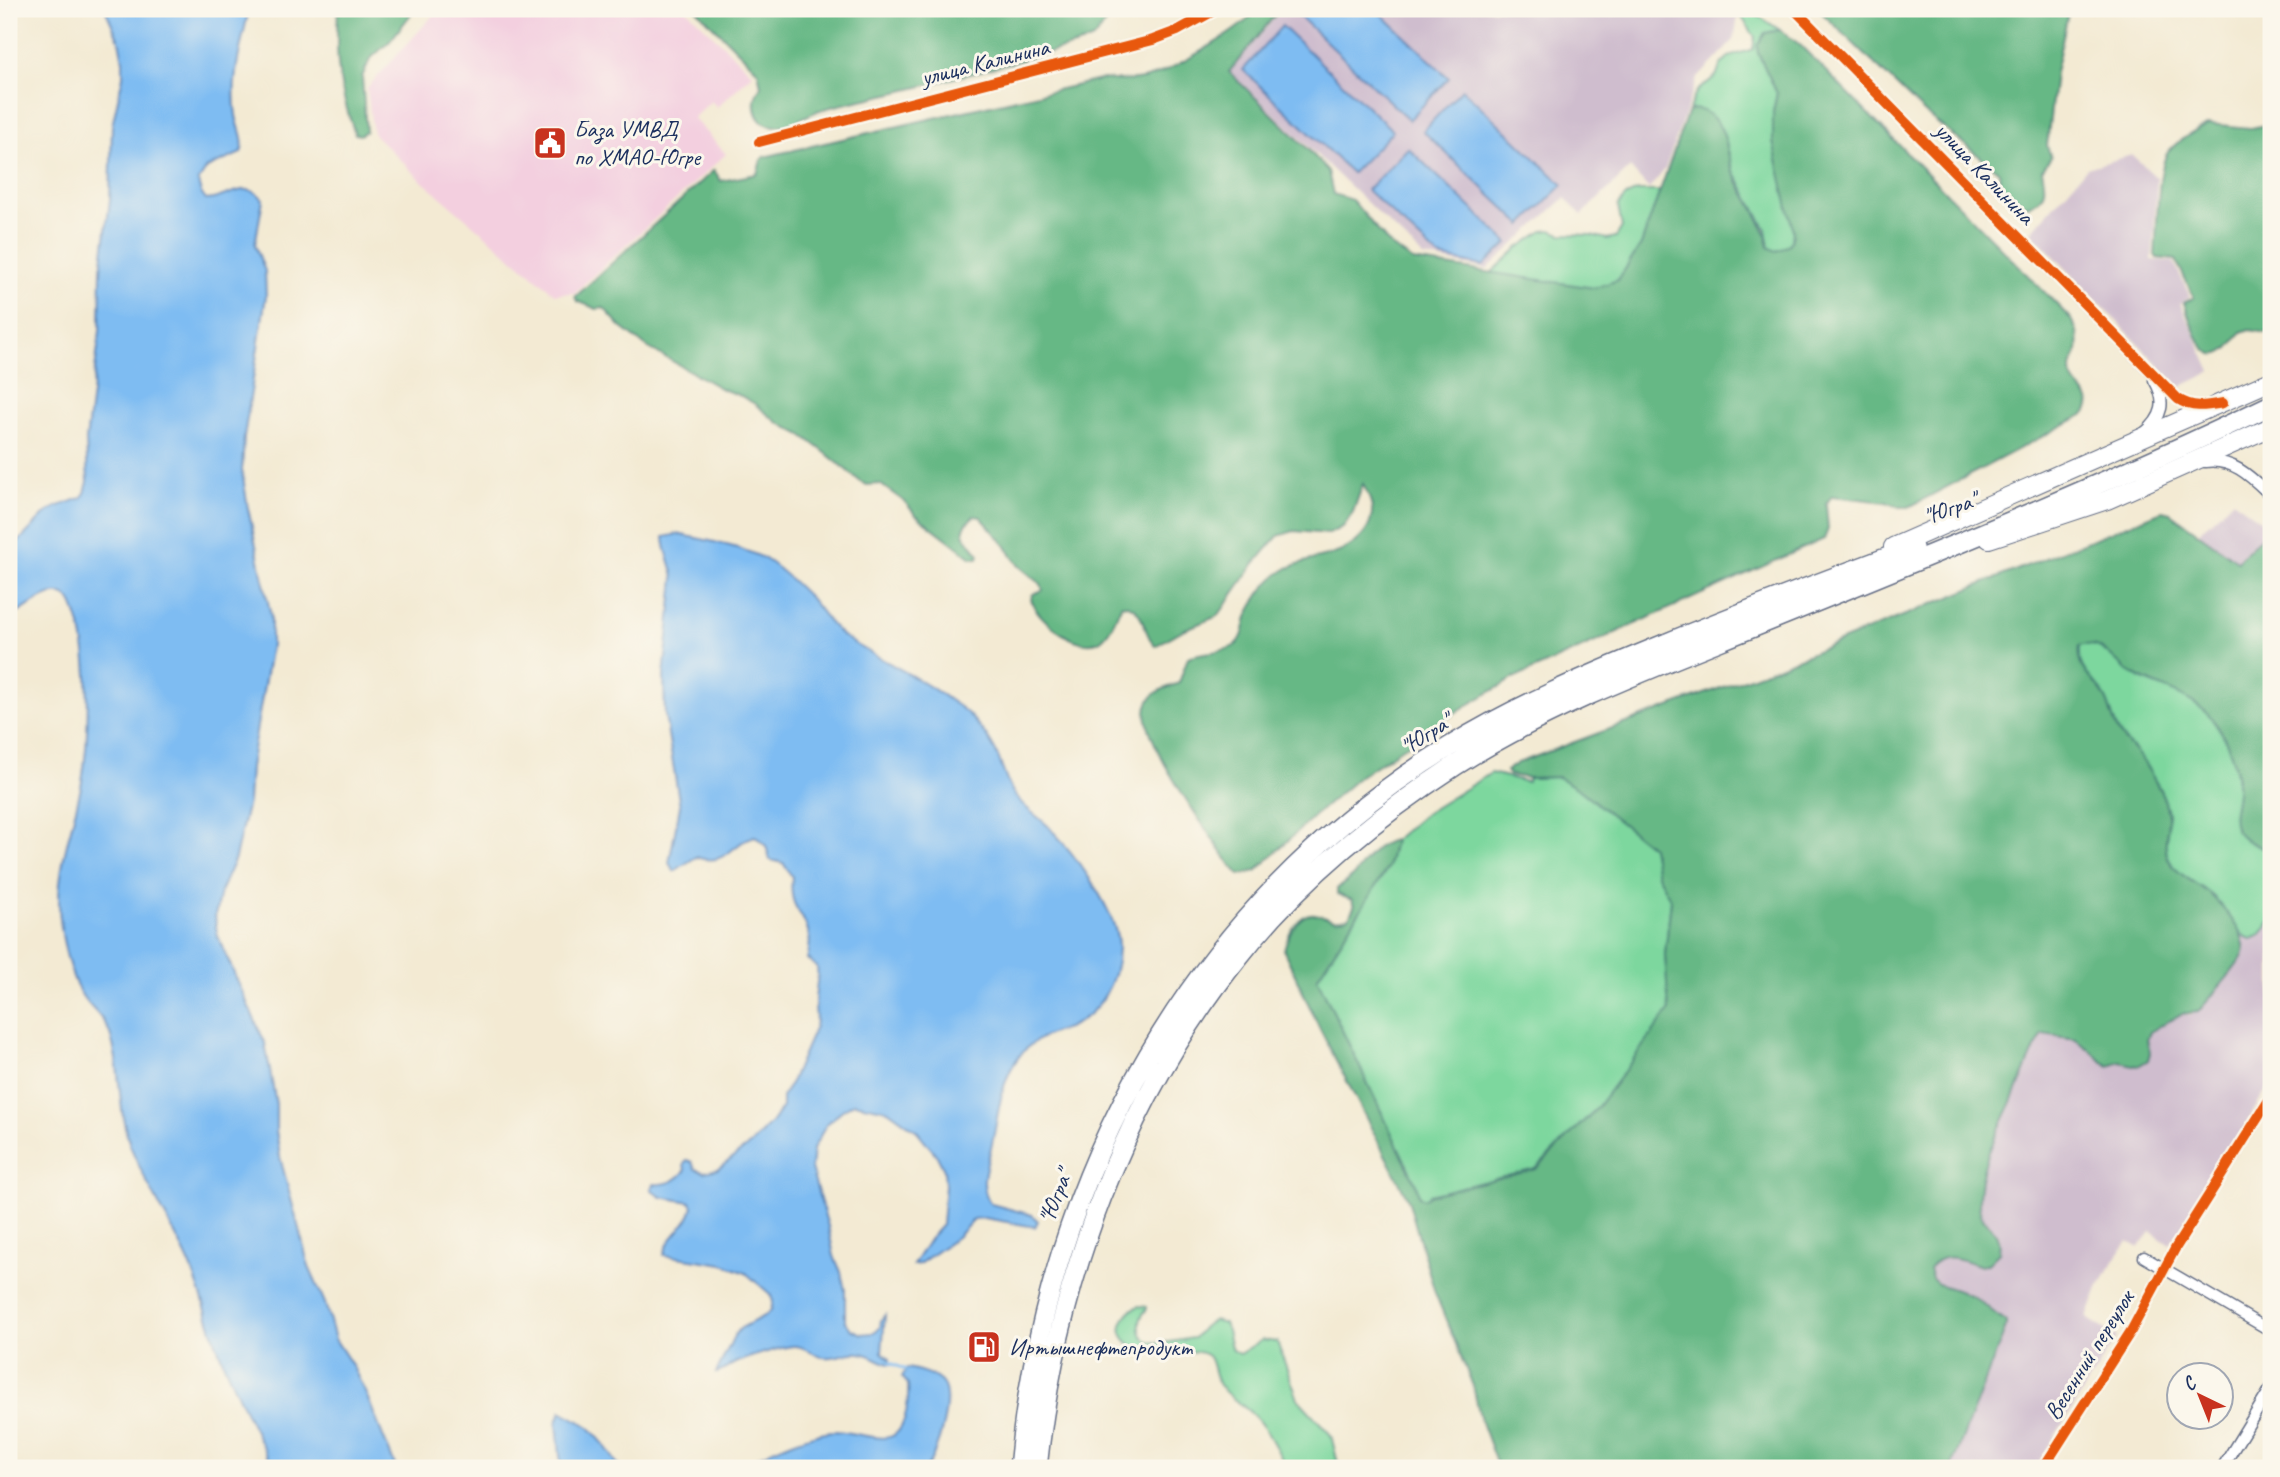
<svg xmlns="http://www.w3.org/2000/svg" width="2280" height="1477" viewBox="0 0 2280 1477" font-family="Caveat,sans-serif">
<rect width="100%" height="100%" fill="#fbf7ec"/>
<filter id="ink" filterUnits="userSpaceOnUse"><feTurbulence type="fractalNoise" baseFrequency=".0143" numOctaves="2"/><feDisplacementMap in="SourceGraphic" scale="14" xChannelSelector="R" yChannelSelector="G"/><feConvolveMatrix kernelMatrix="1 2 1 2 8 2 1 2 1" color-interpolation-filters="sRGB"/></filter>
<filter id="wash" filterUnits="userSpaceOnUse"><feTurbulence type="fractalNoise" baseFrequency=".00686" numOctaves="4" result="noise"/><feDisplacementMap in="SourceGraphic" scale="28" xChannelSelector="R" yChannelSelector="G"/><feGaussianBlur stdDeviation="1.57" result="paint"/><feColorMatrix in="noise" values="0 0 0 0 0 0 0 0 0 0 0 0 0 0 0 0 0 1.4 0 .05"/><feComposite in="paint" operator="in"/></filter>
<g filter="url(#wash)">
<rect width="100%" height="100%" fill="#f3ead3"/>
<path fill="#f3cfdf" d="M 439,9 L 686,9 L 753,74 L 717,107 L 711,101 L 693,118 L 726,154 L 574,293 L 555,294 L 422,181 L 373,133 L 367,88 Z"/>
<path fill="#cfbdce" d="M 1282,9 L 1739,9 L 1734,40 L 1697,79 L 1665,169 L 1649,189 L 1630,168 L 1582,215 L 1565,198 L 1487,269 L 1424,257 L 1230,72 Z
M 2132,155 L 2157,178 L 2152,260 L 2174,262 L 2190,297 L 2180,303 L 2211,372 L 2180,387 L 2031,232 L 2087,168 Z
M 2233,500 L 2271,528 L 2271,533 L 2265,533 L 2238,561 L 2198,533 Z
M 2236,829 L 2271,853 L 2271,1082 L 2218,1171 L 2170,1245 L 2151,1232 L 2139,1248 L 2128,1241 L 2116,1258 L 2098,1288 L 2087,1318 L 2117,1337 L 2035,1468 L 1951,1468 L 2006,1327 L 2005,1321 L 1973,1296 L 1938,1284 L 1932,1279 L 1929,1269 L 1941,1259 L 1958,1258 L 1970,1263 L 1999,1253 L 2000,1237 L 1998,1233 L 1984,1222 L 1981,1216 L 1979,1203 L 1982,1168 L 2035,1048 L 2043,1034 L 2076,1038 L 2109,1066 L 2120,1062 L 2126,1062 L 2134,1066 L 2150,1053 L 2147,1039 L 2150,1033 L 2181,1014 L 2192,1015 L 2244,951 L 2241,935 Z"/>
<path fill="#7dd79e" stroke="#4c837e" stroke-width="2" d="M 1743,9 L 1748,9 L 1780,30 L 1765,33 L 1758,53 L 1777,93 L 1773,112 L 1793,230 C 1793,244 1788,247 1776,251 L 1769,247 L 1766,229 L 1733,169 L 1725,139 L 1688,111 L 1697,91 L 1716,76 L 1722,63 L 1729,57 L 1753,49 L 1755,37 L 1741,16 Z
M 1638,191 L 1660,191 L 1641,245 L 1618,280 L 1595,289 L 1490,274 L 1518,248 L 1543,231 L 1551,230 L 1561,234 L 1591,235 L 1607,239 L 1616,237 L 1622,227 L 1618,206 L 1626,196 Z
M 2088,643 C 2093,645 2099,646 2104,648 C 2117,657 2126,671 2141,679 C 2167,691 2190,695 2211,717 C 2227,734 2236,764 2237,787 C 2239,806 2227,819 2243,837 C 2249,844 2263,847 2271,853 L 2271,922 L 2259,936 L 2252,939 C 2234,936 2227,909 2214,897 C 2200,885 2177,877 2169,859 C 2162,846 2169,831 2168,817 C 2168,799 2154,779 2145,764 C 2138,753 2128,746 2121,735 C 2113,724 2112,712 2107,701 C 2098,680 2075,672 2079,646 Z
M 1491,773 L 1527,782 L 1529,778 L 1558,777 L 1580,790 L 1652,847 L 1657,875 L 1671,899 L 1665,955 L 1670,1011 L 1596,1109 L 1536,1169 L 1430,1195 L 1424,1199 L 1419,1196 L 1416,1184 L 1317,978 L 1388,867 L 1394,840 L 1426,813 Z
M 1139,1306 L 1147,1307 L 1147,1309 C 1141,1316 1139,1320 1140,1330 C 1143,1352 1179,1339 1194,1338 L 1203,1327 L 1214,1320 L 1224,1323 C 1229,1333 1228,1340 1232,1350 L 1239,1354 L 1262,1340 L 1277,1342 L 1298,1399 L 1331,1435 L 1339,1468 L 1287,1468 C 1277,1450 1267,1428 1252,1414 C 1241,1403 1229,1398 1219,1385 C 1214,1378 1213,1360 1208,1356 C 1190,1342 1148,1367 1126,1340 C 1121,1334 1120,1327 1124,1320 C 1127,1312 1132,1309 1139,1306 Z"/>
<path fill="#66b885" stroke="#407472" stroke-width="2" d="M 338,9 L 415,9 L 390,41 L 370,59 L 362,77 L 366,131 L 360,135 L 355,134 C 338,86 335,60 338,9 Z
M 696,9 L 1116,9 L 1093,39 L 1081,44 C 1026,59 970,74 915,88 C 883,96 851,101 820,110 C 806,115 790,127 775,126 C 753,125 750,100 761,86 L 758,71 Z
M 1246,9 L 1280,9 L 1229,72 L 1306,147 L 1328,171 L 1333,194 L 1352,200 L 1391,246 L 1413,261 L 1595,288 L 1618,280 L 1641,245 L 1688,111 C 1700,107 1708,112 1716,121 C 1727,134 1727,153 1732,168 C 1743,196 1763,217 1769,247 L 1776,251 C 1788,247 1793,244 1793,230 L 1773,142 L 1773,112 L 1777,93 L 1758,53 L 1757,46 L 1765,33 L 1780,30 L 1799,44 L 2070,318 C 2091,351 2066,356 2072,377 C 2077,392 2099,397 2085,414 L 1909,507 L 1900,507 L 1886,502 L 1832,496 L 1826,504 L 1828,529 L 1824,539 L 1513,679 L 1461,709 L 1360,776 L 1314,816 L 1256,871 L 1240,875 L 1230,864 C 1211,836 1133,732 1148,703 C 1154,690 1167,688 1179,683 L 1188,657 C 1202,651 1224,653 1234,646 C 1244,640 1244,627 1247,617 C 1255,599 1266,581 1283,571 C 1295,563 1309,561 1323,557 C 1347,552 1373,536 1372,509 C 1372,501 1366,491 1363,484 L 1353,512 L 1344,526 L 1329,534 L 1294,531 L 1278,536 L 1255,563 L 1218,616 L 1183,630 L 1155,646 C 1141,631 1146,606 1122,604 C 1116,616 1111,634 1099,641 C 1078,652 1036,619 1031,599 L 1033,594 L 1043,590 L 1041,584 L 1019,566 L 1005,545 L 981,517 L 974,516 C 954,533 967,538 979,554 L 978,558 L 972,558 L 916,515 L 905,502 L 880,484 L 867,485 L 862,483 L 822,450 L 802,435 L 777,422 L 755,404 L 741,396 L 722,389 L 647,347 L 621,327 L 604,308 L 597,309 L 577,301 L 575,297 L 714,170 L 721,181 L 757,174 L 761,160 L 764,157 L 1104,79 C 1121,81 1137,82 1153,76 C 1170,71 1250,25 1254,11 Z
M 1818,9 L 2069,9 L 2055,73 L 2047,146 L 2051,157 L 2042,170 C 2046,188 2047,198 2028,206 L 2003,189 L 2000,183 L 1999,172 L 1925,113 Z
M 2209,124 L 2250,128 L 2271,124 L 2271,333 C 2263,334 2251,328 2244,331 C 2238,333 2234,344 2229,348 C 2203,372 2191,321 2184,303 L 2194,297 L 2176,260 L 2157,258 L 2155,255 C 2157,233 2157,167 2168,152 C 2179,139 2194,132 2209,124 Z
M 2162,511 L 2170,513 L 2237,561 L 2265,533 L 2271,533 L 2271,853 C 2260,845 2243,842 2236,829 C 2230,817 2236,805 2237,792 C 2239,770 2227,735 2211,718 C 2189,693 2155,688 2128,671 C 2111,660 2102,639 2079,646 C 2075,672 2098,680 2107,701 C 2112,713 2113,725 2121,736 C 2128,746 2139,753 2145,764 C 2154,780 2168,799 2168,818 C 2168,832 2162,847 2169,860 C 2177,874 2194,882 2206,891 C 2220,902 2248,935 2244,953 C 2241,964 2207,1001 2198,1012 L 2181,1014 L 2150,1032 L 2147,1039 L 2150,1053 L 2148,1060 L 2138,1066 L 2120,1062 L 2109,1066 L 2076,1039 L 2043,1034 L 2035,1048 C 2027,1067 2019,1085 2011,1104 C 1996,1136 1979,1165 1979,1201 C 1979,1233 2004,1221 1999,1253 L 1988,1264 L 1982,1266 C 1964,1261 1943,1248 1929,1269 L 1932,1279 L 1938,1284 L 1973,1296 L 2006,1322 L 2006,1327 L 1951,1468 L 1498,1468 L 1482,1425 L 1473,1386 L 1435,1293 L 1408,1199 L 1320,1029 L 1284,951 C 1286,938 1299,911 1315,914 C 1330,916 1332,923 1349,917 L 1354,907 L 1352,900 L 1337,894 L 1337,889 C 1343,883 1350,880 1355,874 C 1366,861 1376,843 1394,840 L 1388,867 L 1317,978 L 1416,1184 L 1419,1196 L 1424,1199 L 1430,1195 L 1536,1169 L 1596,1109 L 1669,1011 L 1665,955 L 1671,900 L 1657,875 L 1652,847 L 1580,790 L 1558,777 L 1529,778 L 1509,775 L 1506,771 L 1518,763 L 1777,667 Z"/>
<path fill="#7ebcf2" stroke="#4c76a8" stroke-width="2" d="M 105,9 L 249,9 C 242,43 230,80 236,115 C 238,128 246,140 241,153 L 207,168 L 198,182 L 201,193 L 206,200 C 228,199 245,178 263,199 L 255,245 L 265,271 L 266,296 L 244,437 L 242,471 L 248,508 L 271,616 L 271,645 L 250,767 L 248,802 L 235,858 L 220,892 L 215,916 L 217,935 L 265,1043 L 276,1104 L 276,1130 L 280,1157 L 309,1267 L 325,1303 L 335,1339 L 352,1365 L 366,1394 L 396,1468 L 273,1468 C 254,1428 233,1390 218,1348 C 207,1318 201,1287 187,1258 C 169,1220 145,1184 130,1145 C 117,1108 122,1067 109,1031 C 103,1016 92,1010 83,997 C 68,975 59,928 59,901 C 59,862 73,825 81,787 C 89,744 92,661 78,619 C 75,611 72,596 61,594 C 43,591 25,612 9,617 L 9,545 L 19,541 L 46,513 L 56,507 L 81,498 L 85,493 L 88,482 L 86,440 L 100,331 L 101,269 L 110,200 L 112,126 L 123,76 L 123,61 L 119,40 Z
M 1301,9 L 1376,9 L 1449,78 L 1409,120 L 1297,14 Z
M 1282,26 L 1393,131 L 1352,173 L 1243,70 Z
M 1462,89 L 1563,185 L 1522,225 L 1423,131 Z
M 1408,148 L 1508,243 L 1483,266 L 1439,257 L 1367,190 Z
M 678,534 C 704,540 741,546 765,559 C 780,568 796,584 809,597 C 821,610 829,626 844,637 C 878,659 916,675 948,699 C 955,704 964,709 969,715 C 981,728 993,743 999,759 C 1005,775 1008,789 1020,801 C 1028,811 1039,817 1048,826 C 1072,851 1119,912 1118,948 C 1117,983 1100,1014 1067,1028 C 1050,1034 1033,1039 1021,1054 C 999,1080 999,1116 991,1148 C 986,1168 978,1186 991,1204 L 1032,1215 L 1038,1221 L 1035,1227 L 984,1218 L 974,1219 L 957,1237 L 919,1264 L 913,1265 L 930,1238 L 942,1225 L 945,1185 L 944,1170 L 937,1156 L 917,1131 L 888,1110 L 854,1103 L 841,1111 L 826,1125 L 813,1149 L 811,1169 L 828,1226 L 834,1256 L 841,1272 L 845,1290 L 845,1321 L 851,1329 L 862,1334 L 872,1333 L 880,1328 L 881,1320 L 885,1315 L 882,1352 L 890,1359 L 890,1364 C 879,1362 872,1354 860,1353 C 847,1351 837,1359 823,1357 C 812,1355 805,1345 793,1346 C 781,1347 746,1358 735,1363 C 728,1366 724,1372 716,1373 L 735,1334 L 741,1328 L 766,1315 L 771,1310 L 773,1301 L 770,1294 L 746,1273 L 723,1264 L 664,1255 C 667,1236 690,1225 693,1206 L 690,1202 L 661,1197 L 651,1189 L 654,1184 C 668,1185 676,1181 685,1171 L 684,1163 L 687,1160 L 692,1162 L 695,1169 L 704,1172 L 718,1169 L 751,1144 L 771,1123 L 782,1107 L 782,1097 L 792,1080 L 815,1027 C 817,1019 815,1012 815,1003 C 815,990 819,980 817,967 L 807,959 C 809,951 811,944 809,936 C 805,910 788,912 792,877 L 783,863 L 770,860 L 766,846 L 755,836 C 733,841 727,868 696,857 L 674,871 L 669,863 L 680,806 L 665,716 L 664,676 L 674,578 C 672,563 664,551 664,537 Z
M 907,1368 C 918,1370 934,1374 942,1383 C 954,1398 937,1455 926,1468 L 739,1468 C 761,1454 809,1432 835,1431 C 850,1431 883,1443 894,1435 C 907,1427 909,1398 908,1384 L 902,1377 Z
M 561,1411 L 588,1426 L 603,1443 L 620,1468 L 561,1468 L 557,1422 Z"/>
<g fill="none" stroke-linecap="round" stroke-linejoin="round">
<path stroke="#7ebcf2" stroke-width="2.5" d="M 889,1362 L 908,1371"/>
</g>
</g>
<g filter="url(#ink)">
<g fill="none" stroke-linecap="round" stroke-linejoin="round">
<defs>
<path id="minor" d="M 1794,9 L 2171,393 C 2182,403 2192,408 2207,406
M 759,142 L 1153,40 L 1177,31 L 1217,9
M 2144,433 C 2163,417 2167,402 2154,380
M 2205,462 C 2234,458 2252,478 2271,496
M 2144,1257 L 2271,1331
M 2047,1462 L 2131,1331 L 2176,1247 L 2271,1097
M 2222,1468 L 2271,1388"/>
<path id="primary" d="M 1989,539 L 2107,500 L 2271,427
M 1893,547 L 2271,381"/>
<path id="trunk" d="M 1019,1468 C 1046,1172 1193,905 1449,747 C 1514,707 1585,677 1655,648 C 1740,613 1826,580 1913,548
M 1037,1468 C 1056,1284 1123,1100 1240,955 C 1299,880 1376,817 1456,765 C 1557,701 1671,661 1781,616 C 1946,549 2111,482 2271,405"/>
</defs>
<use href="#minor" stroke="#677087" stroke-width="13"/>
<use href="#primary" stroke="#677087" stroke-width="20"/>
<use href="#trunk" stroke="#677087" stroke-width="22"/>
<use href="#minor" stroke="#fff" stroke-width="10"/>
<use href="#primary" stroke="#fff" stroke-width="18"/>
<use href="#trunk" stroke="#fff" stroke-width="19"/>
<defs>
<path id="cycleway" d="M 1794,9 L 2178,399 C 2193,409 2206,406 2223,403
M 759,142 L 1153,40 L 1177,31 L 1217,9
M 2047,1462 L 2131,1331 L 2176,1247 L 2271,1097"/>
</defs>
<use href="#cycleway" stroke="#fbf7ec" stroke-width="15"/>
<use href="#cycleway" stroke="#e8590c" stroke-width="10"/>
</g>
</g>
<defs>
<symbol id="civic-square" viewBox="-11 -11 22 22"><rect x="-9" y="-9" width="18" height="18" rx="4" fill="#c8321e" stroke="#fbf7ec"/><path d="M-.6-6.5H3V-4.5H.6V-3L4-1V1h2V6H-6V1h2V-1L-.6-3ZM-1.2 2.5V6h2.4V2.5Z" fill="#fff"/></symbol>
<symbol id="fuel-square" viewBox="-11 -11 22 22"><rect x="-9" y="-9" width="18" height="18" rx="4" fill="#c8321e" stroke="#fbf7ec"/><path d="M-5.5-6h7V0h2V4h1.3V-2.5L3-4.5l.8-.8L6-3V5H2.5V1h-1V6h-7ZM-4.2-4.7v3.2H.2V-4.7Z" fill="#fff"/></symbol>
</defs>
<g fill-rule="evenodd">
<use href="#civic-square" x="531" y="124" width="38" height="38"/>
<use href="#fuel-square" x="965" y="1328" width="38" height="38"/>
</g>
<g text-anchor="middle" stroke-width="6" stroke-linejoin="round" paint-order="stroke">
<g font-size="24" fill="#1b2f5e" stroke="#fbf7ec">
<text transform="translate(985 62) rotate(-14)" y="8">улица Калинина</text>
<text transform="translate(1985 173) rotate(46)" y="8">улица Калинина</text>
<text transform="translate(1950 508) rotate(-20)" y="8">"Югра"</text>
<text transform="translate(1426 734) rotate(-33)" y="8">"Югра"</text>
<text transform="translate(1055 1197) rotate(-69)" y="8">"Югра"</text>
<text transform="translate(2089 1355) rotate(-58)" y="8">Весенний переулок</text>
</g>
<g font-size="24" fill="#1b2f5e" stroke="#fbf7ec" text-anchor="start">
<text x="574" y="137">База УМВД<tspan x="574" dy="28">по ХМАО-Югре</tspan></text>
<text x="1009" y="1355">Иртышнефтепродукт</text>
</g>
</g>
<rect width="2280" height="1477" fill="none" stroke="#fbf7ec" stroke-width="35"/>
<g transform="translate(2200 1396) rotate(317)"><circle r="33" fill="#fbf7ec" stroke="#a1a7b3" stroke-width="2"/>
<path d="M0-5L12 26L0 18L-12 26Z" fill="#c8321e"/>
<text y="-10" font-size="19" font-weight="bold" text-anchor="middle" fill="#1b2f5e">С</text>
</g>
</svg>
